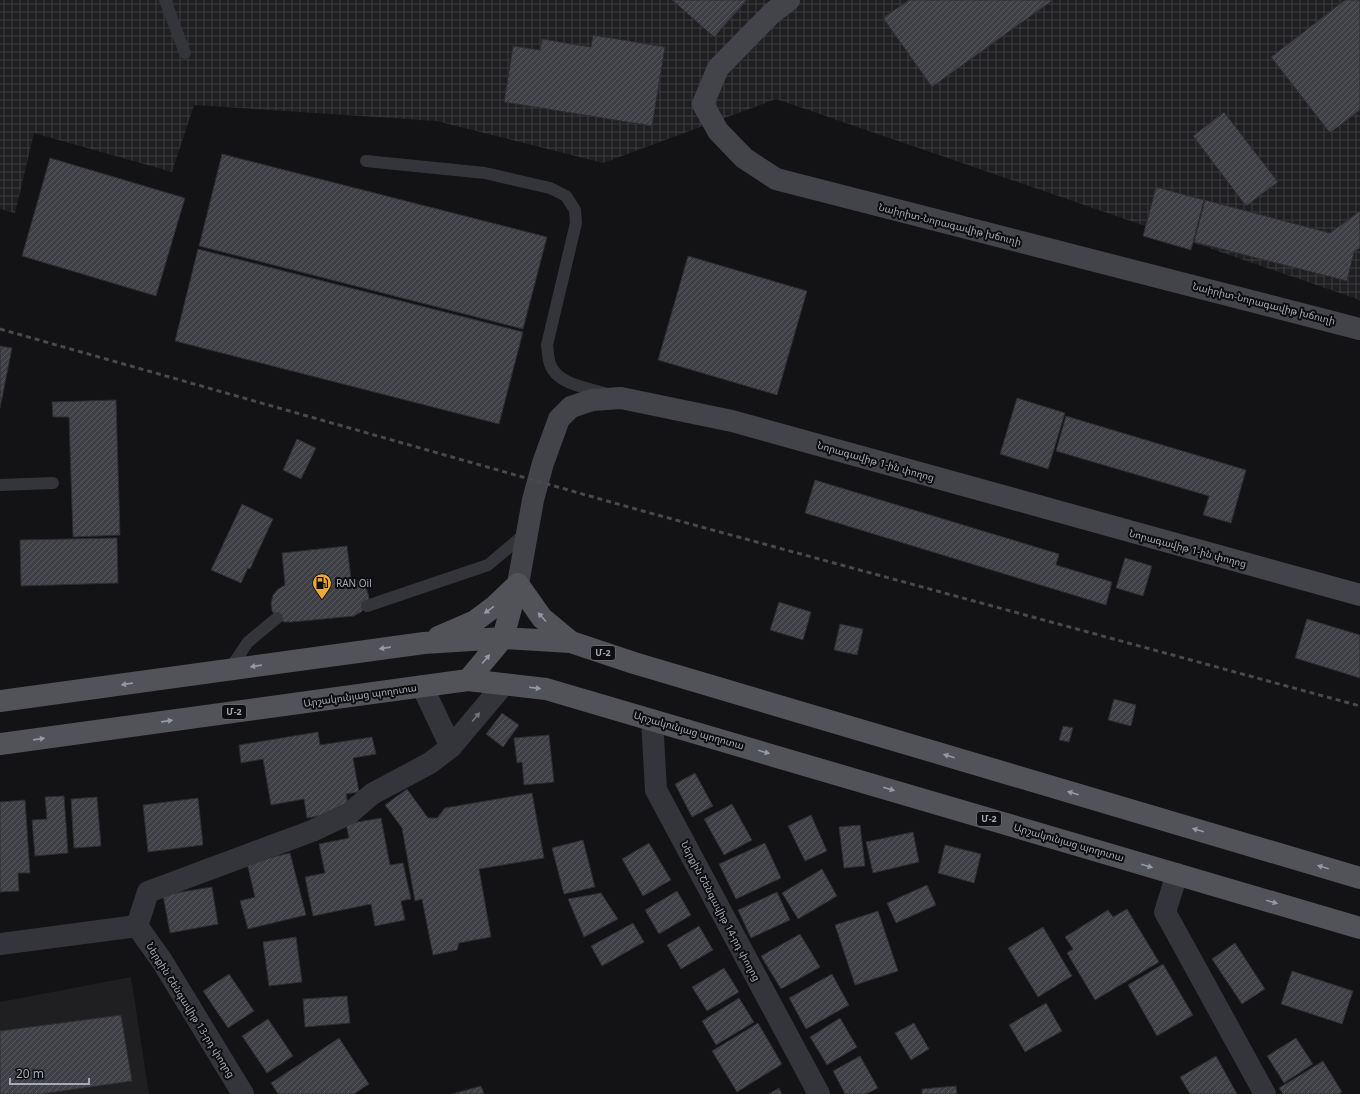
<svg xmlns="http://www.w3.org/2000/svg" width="1360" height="1094" viewBox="0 0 1360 1094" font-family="'Noto Sans','Noto Sans Armenian',sans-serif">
<defs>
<pattern id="industrial-grid" width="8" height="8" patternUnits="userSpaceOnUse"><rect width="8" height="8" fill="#1f1f22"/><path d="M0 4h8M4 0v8" fill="none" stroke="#3d3d40"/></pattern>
<pattern id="building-hatch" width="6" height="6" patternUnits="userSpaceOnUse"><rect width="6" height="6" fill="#3f4045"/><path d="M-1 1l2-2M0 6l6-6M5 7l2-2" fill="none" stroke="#58595e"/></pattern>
</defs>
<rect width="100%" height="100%" fill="#131315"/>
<path fill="#1f1f22" d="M 131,977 L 149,1094 L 0,1094 L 0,1002 Z"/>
<path fill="url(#industrial-grid)" d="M 0,0 L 1360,0 L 1360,300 L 776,99 L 603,163 L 436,121 L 194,105 L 172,172 L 34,133 L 15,213 L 0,209 Z"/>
<path fill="url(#building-hatch)" stroke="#2d2d31" d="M 672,0 L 747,0 L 714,37 Z
M 909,0 L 1053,0 L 932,87 L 883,18 Z
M 1345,0 L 1360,0 L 1360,110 L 1330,133 L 1271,57 Z
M 593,35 L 665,47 L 652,126 L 504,102 L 513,46 L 540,50 L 542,39 L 591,47 Z
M 1224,112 L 1278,182 L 1246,206 L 1193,136 Z
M 222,154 L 547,237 L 523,329 L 199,246 Z
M 50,158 L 185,198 L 156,296 L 22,256 Z
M 1156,187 L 1204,200 L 1191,250 L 1143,236 Z
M 1205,200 L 1330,233 L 1360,211 L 1360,248 L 1354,252 L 1347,281 L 1194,242 Z
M 198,249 L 523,332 L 499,424 L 175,341 Z
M 688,256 L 807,291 L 777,395 L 658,360 Z
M 0,346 L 12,348 L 0,408 Z
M 1017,398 L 1065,413 L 1048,469 L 1000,454 Z
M 116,400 L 120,535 L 73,537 L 69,417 L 53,417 L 52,402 Z
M 1066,416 L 1246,470 L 1231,523 L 1203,515 L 1209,496 L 1056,451 Z
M 297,439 L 316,448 L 301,479 L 283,470 Z
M 815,480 L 1059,554 L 1056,565 L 1112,582 L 1106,605 L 805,513 Z
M 242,504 L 273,519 L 250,569 L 248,568 L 241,583 L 211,570 Z
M 117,538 L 118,583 L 21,586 L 20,540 Z
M 347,546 L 351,579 L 355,579 L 363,583 L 367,590 L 369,598 L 367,606 L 361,612 L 354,616 L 292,622 L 284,622 L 277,618 L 272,611 L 271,603 L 273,595 L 278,589 L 285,585 L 282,553 Z
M 1125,558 L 1152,566 L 1143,596 L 1116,588 Z
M 779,602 L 811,612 L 803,640 L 770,630 Z
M 1307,619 L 1360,635 L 1360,678 L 1295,658 Z
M 840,624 L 863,629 L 857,655 L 834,650 Z
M 1114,699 L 1136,705 L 1131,726 L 1108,720 Z
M 502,713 L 519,725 L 503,747 L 486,734 Z
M 1063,726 L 1073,728 L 1069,742 L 1059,740 Z
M 318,732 L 320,745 L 372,737 L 376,754 L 353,758 L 359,792 L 346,794 L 349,811 L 307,818 L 304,799 L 271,805 L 263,759 L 241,763 L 239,745 Z
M 549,735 L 554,782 L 524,785 L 522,762 L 517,763 L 514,738 Z
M 695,773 L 713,806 L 692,817 L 675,784 Z
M 407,789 L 428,818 L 437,818 L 445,808 L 532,793 L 544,858 L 479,869 L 491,937 L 459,943 L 457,950 L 433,955 L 422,899 L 415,901 L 402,828 L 385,805 Z
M 64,796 L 68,853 L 35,856 L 32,820 L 47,819 L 45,797 Z
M 97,797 L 101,846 L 74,848 L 71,799 Z
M 198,798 L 203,845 L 148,852 L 143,805 Z
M 25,800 L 30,873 L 18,873 L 19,891 L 0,892 L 0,802 Z
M 732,804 L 752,840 L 724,855 L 704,819 Z
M 811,815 L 827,851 L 805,861 L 788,826 Z
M 381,818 L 390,865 L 403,863 L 411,899 L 401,901 L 405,920 L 375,926 L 371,904 L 313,916 L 305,877 L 325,873 L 319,844 L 349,838 L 346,824 Z
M 860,825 L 865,866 L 844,868 L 839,827 Z
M 913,832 L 919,862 L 873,873 L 866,842 Z
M 583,840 L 595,887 L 564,894 L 552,848 Z
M 649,843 L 671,880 L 643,896 L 622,859 Z
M 765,843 L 781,878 L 736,899 L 719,864 Z
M 945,845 L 981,854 L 974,883 L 938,873 Z
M 290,853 L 306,915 L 248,929 L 240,901 L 255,897 L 247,863 Z
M 822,869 L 837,896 L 798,919 L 782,893 Z
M 927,885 L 936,905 L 896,923 L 887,903 Z
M 212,887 L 218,924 L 170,933 L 163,895 Z
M 677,891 L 691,915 L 659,934 L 645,910 Z
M 777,892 L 790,920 L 751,938 L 738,910 Z
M 601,893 L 618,919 L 584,937 L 568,899 Z
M 1127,909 L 1159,962 L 1095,1000 L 1067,953 L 1073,949 L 1065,937 L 1108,910 L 1113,917 Z
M 878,911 L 898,971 L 855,985 L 835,925 Z
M 633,923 L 644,942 L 602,966 L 591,946 Z
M 699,926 L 713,950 L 681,969 L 667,945 Z
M 1043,927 L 1072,976 L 1038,997 L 1008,948 Z
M 800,934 L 820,967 L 781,989 L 761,956 Z
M 296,937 L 302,982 L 269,986 L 263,942 Z
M 1235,943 L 1265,989 L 1242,1004 L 1212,959 Z
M 1163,964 L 1193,1015 L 1157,1036 L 1128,985 Z
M 724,968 L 739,992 L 707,1011 L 692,987 Z
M 1292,971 L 1353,991 L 1342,1024 L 1281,1004 Z
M 229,974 L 254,1011 L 228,1028 L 203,991 Z
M 832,974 L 849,1005 L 806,1029 L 789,998 Z
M 347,996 L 350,1023 L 305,1027 L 303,999 Z
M 739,998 L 754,1022 L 716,1045 L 702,1021 Z
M 1046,1003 L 1062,1031 L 1025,1052 L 1009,1025 Z
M 121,1015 L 132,1081 L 41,1094 L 0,1094 L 0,1031 Z
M 840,1018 L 857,1047 L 827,1065 L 810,1037 Z
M 268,1019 L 293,1056 L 267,1073 L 242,1036 Z
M 758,1023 L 782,1064 L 737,1092 L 712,1051 Z
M 914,1023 L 929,1049 L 911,1060 L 895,1033 Z
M 339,1038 L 369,1084 L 354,1094 L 278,1094 L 271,1083 Z
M 1296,1038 L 1313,1064 L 1284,1083 L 1267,1056 Z
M 860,1056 L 878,1088 L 866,1094 L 845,1094 L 833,1071 Z
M 1216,1056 L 1237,1094 L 1190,1094 L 1180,1077 Z
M 1323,1061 L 1342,1092 L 1339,1094 L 1283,1094 L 1279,1088 Z
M 481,1086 L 484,1094 L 452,1094 Z
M 956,1086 L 957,1094 L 922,1094 L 922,1089 Z
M 779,1088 L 782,1094 L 769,1094 Z"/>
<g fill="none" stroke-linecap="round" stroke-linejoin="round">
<path stroke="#34353a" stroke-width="12" d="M 165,0 L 185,53
M 366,161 L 485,173 L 550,188 L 566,196 L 575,210 L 576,223 L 547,345 C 548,351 548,359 550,364 C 557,385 589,388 607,394
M 0,485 L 53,483
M 367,606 L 488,565 L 526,533
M 229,670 L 248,642 L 277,618"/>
<path stroke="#34353a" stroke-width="22" d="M 422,686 L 451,747
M 652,720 L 656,790 L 819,1094
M 1177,874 L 1165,912 L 1265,1094
M 137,926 L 148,892 L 312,831 L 350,813 L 372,794 L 430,763 L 451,747 L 504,684
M 137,926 L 162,961 L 243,1094
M 0,944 L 137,926"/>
<path stroke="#43444a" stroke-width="22" d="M 789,0 L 772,13 L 718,68 L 703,104 L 718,131 L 744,158 L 776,179 L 1360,329
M 518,584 L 533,500 L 543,463 L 559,419 L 571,407 L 592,400 L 621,398 L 732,421 L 1360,595"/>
<path stroke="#515359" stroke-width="22" d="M 518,584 L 542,618 L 571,642
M 438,637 L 475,621 L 495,606 L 518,584
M 468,680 L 503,638 L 517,586
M 0,701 L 424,643 L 503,638 L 571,642 L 634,663 L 1360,878
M 0,744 L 468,680 L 546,689 L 1360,928"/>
<path stroke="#48494f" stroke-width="3" stroke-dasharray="5 4" stroke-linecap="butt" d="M 0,329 L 639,510 L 1360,706"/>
</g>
<defs><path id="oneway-solid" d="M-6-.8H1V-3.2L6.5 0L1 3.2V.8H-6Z"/></defs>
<g fill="#9499a3">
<use href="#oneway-solid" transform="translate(489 610) rotate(144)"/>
<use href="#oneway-solid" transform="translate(542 617) rotate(-132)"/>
<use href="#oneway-solid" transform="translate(385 648) rotate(172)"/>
<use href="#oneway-solid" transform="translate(486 659) rotate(-50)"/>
<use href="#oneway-solid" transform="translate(256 666) rotate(172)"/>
<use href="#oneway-solid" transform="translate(127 684) rotate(172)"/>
<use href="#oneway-solid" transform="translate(535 688) rotate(7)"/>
<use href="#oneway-solid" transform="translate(167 721) rotate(-8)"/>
<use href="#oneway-solid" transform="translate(39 739) rotate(-8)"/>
<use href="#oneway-solid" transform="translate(764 752) rotate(16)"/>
<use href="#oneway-solid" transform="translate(949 756) rotate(-164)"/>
<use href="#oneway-solid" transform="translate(889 789) rotate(16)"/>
<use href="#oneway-solid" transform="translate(1073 793) rotate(-164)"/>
<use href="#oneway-solid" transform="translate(1198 830) rotate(-164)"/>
<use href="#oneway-solid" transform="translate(1147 866) rotate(16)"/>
<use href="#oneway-solid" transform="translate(1323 867) rotate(-164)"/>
<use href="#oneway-solid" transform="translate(1272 902) rotate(16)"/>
</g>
<use fill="#72757e" href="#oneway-solid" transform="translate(476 717) rotate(-50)"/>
<defs>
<symbol id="fuel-pin" viewBox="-11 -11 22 30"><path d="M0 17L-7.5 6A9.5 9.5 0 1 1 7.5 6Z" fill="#ebaa35" stroke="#0e0e10"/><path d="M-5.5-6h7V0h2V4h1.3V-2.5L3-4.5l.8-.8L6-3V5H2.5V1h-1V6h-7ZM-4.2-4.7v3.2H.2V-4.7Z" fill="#111"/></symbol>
</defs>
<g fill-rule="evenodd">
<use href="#fuel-pin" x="311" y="572" width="22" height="30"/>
</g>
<g text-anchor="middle" stroke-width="4" stroke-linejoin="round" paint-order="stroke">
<g fill="#0e0e10" stroke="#787b84" stroke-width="1">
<rect x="591" y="646" width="24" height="14" rx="3"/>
<rect x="222" y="705" width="24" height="14" rx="3"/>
<rect x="977" y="812" width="24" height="14" rx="3"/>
</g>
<g font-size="9" font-weight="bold" fill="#a5aab5">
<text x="603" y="656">Մ-2</text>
<text x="234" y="715">Մ-2</text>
<text x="989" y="822">Մ-2</text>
</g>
<g font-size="10" fill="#a5aab5" stroke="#0e0e10">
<text transform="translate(950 224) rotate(14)" y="4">Նաիրիտ-Նորագավիթ խճուղի</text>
<text transform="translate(1264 303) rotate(14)" y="4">Նաիրիտ-Նորագավիթ խճուղի</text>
<text transform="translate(876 461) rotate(16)" y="4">Նորագավիթ 1-ին փողոց</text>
<text transform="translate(1188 548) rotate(15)" y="4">Նորագավիթ 1-ին փողոց</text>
<text transform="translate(360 695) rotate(-8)" y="4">Արշակունյաց պողոտա</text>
<text transform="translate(689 730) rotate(16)" y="4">Արշակունյաց պողոտա</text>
<text transform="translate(1069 842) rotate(16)" y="4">Արշակունյաց պողոտա</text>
<text transform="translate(721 911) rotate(62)" y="4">Ներքին Շենգավիթ 14-րդ փողոց</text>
<text transform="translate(191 1010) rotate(58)" y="4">Ներքին Շենգավիթ 13-րդ փողոց</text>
</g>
<g font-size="10" fill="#a5aab5" stroke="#0e0e10" text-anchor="start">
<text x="336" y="587">RAN Oil</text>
</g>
</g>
<path d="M10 1078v6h79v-6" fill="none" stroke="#a5aab5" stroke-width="2"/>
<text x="16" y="1078" font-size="12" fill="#a5aab5" stroke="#0e0e10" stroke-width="3" paint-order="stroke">20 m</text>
</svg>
